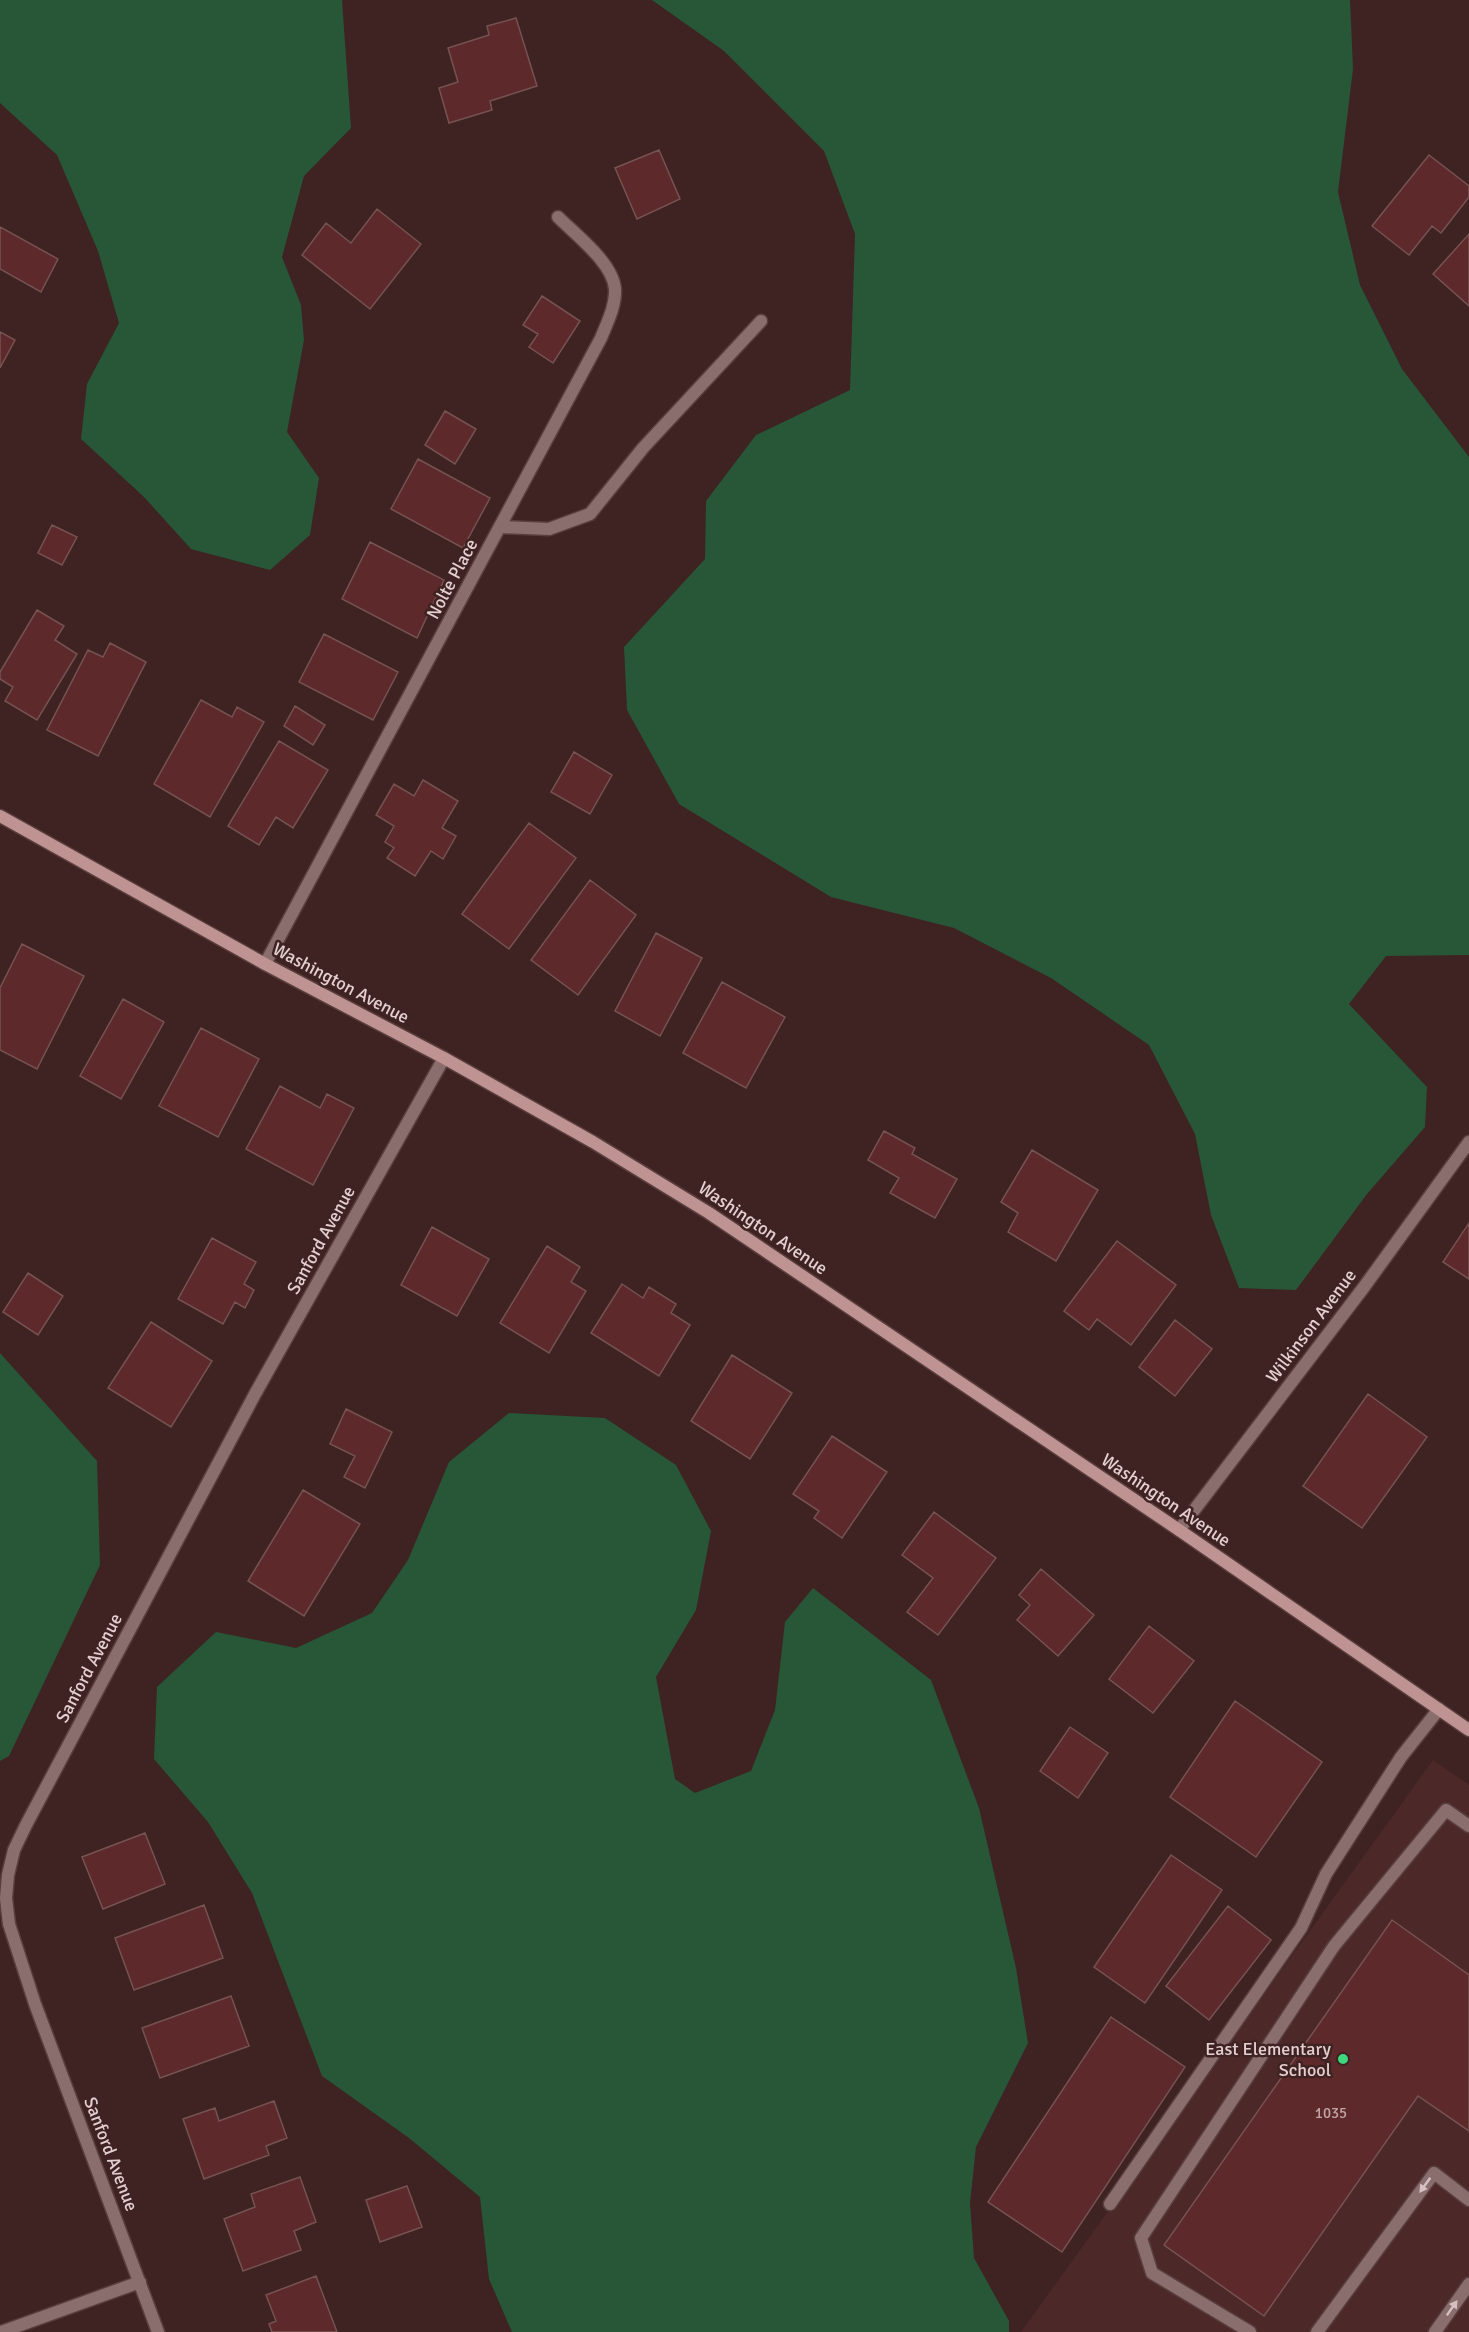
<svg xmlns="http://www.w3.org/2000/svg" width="1469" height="2332" viewBox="0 0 1469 2332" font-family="Signika,sans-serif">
<rect width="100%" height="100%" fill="#3f2222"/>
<path fill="#4d2829" d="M 1433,1760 L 1469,1785 L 1469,2332 L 1021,2332 Z"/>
<path fill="#275737" d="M 0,0 L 342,0 L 351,128 L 304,176 L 282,257 L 301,305 L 304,340 L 287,432 L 319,478 L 310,535 L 270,570 L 191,549 L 144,497 L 81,439 L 87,384 L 119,323 L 98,251 L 57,155 L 0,103 Z
M 652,0 L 1350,0 L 1353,69 L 1338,192 L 1360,285 L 1402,369 L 1469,457 L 1469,955 L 1386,956 L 1349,1004 L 1427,1087 L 1425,1127 L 1367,1194 L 1296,1290 L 1239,1288 L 1211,1215 L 1195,1134 L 1149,1045 L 1051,978 L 954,928 L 831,897 L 679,804 L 627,710 L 624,647 L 705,559 L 706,501 L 756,435 L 850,390 L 855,234 L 824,151 L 724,51 Z
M 0,1353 L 97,1461 L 100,1565 L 9,1756 L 0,1761 Z
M 509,1413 L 605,1418 L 676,1465 L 711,1531 L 696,1610 L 656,1677 L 675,1779 L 695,1793 L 751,1771 L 775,1710 L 785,1622 L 813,1588 L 931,1680 L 979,1808 L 1016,1968 L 1028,2043 L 976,2147 L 970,2203 L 974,2258 L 1009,2321 L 1009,2332 L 512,2332 L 489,2279 L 480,2197 L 409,2138 L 322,2076 L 252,1893 L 208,1822 L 154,1759 L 157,1687 L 216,1632 L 296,1648 L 372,1613 L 408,1560 L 449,1462 Z"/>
<path fill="#5e292a" stroke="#755352" stroke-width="1.5" d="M 516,18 L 537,86 L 490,101 L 492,110 L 449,123 L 439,88 L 458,82 L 448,48 L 489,35 L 487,26 Z
M 659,150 L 680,199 L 637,219 L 615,168 Z
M 1429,155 L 1469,186 L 1469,197 L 1441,233 L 1432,226 L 1409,255 L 1372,226 Z
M 377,209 L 421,244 L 370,309 L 302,255 L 326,223 L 351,243 Z
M 0,227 L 58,259 L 41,292 L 0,269 Z
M 1469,234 L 1469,306 L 1433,274 Z
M 542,296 L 580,321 L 553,363 L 529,347 L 538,334 L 523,325 Z
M 0,332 L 15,340 L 0,368 Z
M 445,411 L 476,429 L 455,464 L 425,445 Z
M 418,459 L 490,498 L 463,548 L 391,509 Z
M 52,525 L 77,537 L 62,565 L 38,553 Z
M 370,542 L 444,580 L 417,638 L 342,599 Z
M 37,610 L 64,626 L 55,640 L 77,654 L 37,720 L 5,701 L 13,687 L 0,679 L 0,672 Z
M 324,634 L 398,672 L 373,720 L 299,682 Z
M 110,643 L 146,662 L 98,756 L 47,730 L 88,650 L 103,657 Z
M 201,700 L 232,717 L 237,707 L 264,722 L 210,817 L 154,784 Z
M 295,706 L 325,725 L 313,745 L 284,726 Z
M 279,741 L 328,770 L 293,828 L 276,817 L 259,845 L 228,826 Z
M 574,752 L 612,775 L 590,814 L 551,792 Z
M 423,780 L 458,801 L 442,828 L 456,836 L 443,859 L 431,851 L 415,876 L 387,858 L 394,848 L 385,842 L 394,826 L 376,815 L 394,784 L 414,796 Z
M 529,823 L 576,858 L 509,949 L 462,914 Z
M 590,880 L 636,915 L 578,995 L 531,960 Z
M 656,933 L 702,958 L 660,1036 L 615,1011 Z
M 22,944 L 84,976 L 37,1069 L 0,1050 L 0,988 Z
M 722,982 L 785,1017 L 746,1088 L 683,1053 Z
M 123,999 L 164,1022 L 121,1099 L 80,1076 Z
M 201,1028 L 259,1059 L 218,1137 L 159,1106 Z
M 280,1086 L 320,1108 L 327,1094 L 354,1108 L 313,1185 L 246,1149 Z
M 884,1131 L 915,1148 L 912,1154 L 957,1179 L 935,1218 L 890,1193 L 899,1178 L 868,1160 Z
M 1032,1150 L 1098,1190 L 1056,1261 L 1008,1232 L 1018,1213 L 1001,1202 Z
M 1469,1223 L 1469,1279 L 1443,1262 Z
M 432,1227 L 489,1259 L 457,1316 L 401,1285 Z
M 212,1238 L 256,1262 L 244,1284 L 254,1290 L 245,1308 L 235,1302 L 223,1324 L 178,1299 Z
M 1117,1241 L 1176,1285 L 1131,1345 L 1097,1319 L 1089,1330 L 1064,1311 Z
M 547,1246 L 580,1267 L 571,1282 L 586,1291 L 549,1353 L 500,1323 Z
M 28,1273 L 63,1296 L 38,1335 L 3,1312 Z
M 622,1284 L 643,1298 L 649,1287 L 676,1304 L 671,1313 L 690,1325 L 659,1376 L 591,1333 Z
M 1175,1320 L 1212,1349 L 1175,1396 L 1139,1367 Z
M 151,1322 L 212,1361 L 171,1427 L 108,1388 Z
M 732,1355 L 792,1393 L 750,1459 L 691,1421 Z
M 1368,1394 L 1427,1437 L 1362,1528 L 1303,1486 Z
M 346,1409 L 392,1432 L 365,1488 L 344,1477 L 355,1456 L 330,1444 Z
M 832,1436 L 887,1472 L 842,1538 L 814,1518 L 819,1511 L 793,1494 Z
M 303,1490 L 360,1524 L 304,1616 L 248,1581 Z
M 934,1512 L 996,1558 L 938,1635 L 907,1612 L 933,1578 L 902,1555 Z
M 1041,1569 L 1094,1615 L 1058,1656 L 1017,1620 L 1030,1605 L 1019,1595 Z
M 1149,1626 L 1194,1661 L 1153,1713 L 1109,1679 Z
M 1235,1701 L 1322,1762 L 1256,1857 L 1170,1797 Z
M 1070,1727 L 1108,1753 L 1078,1798 L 1040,1771 Z
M 145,1833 L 165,1884 L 103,1909 L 82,1857 Z
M 1171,1855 L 1222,1890 L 1145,2003 L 1094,1967 Z
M 204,1905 L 223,1958 L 134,1990 L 115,1938 Z
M 1228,1906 L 1271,1940 L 1209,2020 L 1166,1986 Z
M 1392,1920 L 1469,1975 L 1469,2131 L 1418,2096 L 1264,2316 L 1164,2245 Z
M 231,1996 L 249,2046 L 160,2078 L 142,2028 Z
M 1111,2017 L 1185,2067 L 1062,2252 L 988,2202 Z
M 274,2101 L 287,2138 L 266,2146 L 269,2155 L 204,2179 L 183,2119 L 215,2108 L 219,2121 Z
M 300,2177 L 316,2222 L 294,2231 L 301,2250 L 243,2271 L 224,2219 L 255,2207 L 251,2194 Z
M 407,2186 L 422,2227 L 380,2242 L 366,2200 Z
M 316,2276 L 337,2332 L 272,2332 L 269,2324 L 276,2321 L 266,2295 Z"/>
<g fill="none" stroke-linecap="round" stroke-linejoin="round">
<defs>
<path id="lane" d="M 500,527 L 549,529 L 590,514 L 643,448 L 761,321
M 1110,2204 L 1301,1928 L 1326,1874 L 1401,1757 L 1439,1709
M 1250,2332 L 1152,2273 L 1141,2238 L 1334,1946 L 1446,1810 L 1469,1826
M 1317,2332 L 1434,2173 L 1469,2200
M 1435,2332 L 1469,2284"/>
<path id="street" d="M 265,964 L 601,338 C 607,323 616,306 615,289 C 613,263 576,235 558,217
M 1179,1530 L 1364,1287 L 1469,1142
M 1,2332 L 140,2282
M 158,2332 L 35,2004 L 9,1924 L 6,1898 L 8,1875 L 14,1850 L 26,1825 L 255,1394 L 444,1058"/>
<path id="secondary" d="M 0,816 L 265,964 L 444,1058 L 593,1142 L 709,1213 L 1179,1530 L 1469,1730"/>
</defs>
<use href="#lane" stroke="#593e3e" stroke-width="15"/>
<use href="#street" stroke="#593e3e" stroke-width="15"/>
<use href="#secondary" stroke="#593e3e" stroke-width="15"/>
<use href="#lane" stroke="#896e6d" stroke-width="12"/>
<use href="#street" stroke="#896e6d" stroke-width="12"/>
<use href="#secondary" stroke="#be9391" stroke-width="12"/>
</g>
<defs><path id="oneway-solid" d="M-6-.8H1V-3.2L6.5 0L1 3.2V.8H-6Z" transform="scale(1.5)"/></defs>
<g fill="#d6c1c0">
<use href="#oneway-solid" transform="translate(1425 2185) rotate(126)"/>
<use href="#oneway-solid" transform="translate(1452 2308) rotate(-55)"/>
</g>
<circle fill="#3ed77d" stroke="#3f2222" stroke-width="2" cx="1343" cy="2059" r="6"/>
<g text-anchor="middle" stroke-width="5" stroke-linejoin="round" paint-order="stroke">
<g font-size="15" fill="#c2a6a6">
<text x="1331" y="2118">1035</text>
</g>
<g font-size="18" fill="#e4d0cf" stroke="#3f2222">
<text transform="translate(452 579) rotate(-62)" y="6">Nolte Place</text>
<text transform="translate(341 983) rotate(28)" y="6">Washington Avenue</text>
<text transform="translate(763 1228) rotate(34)" y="6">Washington Avenue</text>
<text transform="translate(321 1240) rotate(-61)" y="6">Sanford Avenue</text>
<text transform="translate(1311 1326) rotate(-53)" y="6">Wilkinson Avenue</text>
<text transform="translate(1166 1500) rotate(34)" y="6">Washington Avenue</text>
<text transform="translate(89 1668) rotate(-62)" y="6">Sanford Avenue</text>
<text transform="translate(111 2154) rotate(69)" y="6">Sanford Avenue</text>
</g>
<g font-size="18" fill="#e4d0cf" stroke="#3f2222" text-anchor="end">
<text x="1331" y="2055">East Elementary<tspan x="1331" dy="21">School</tspan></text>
</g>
</g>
</svg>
